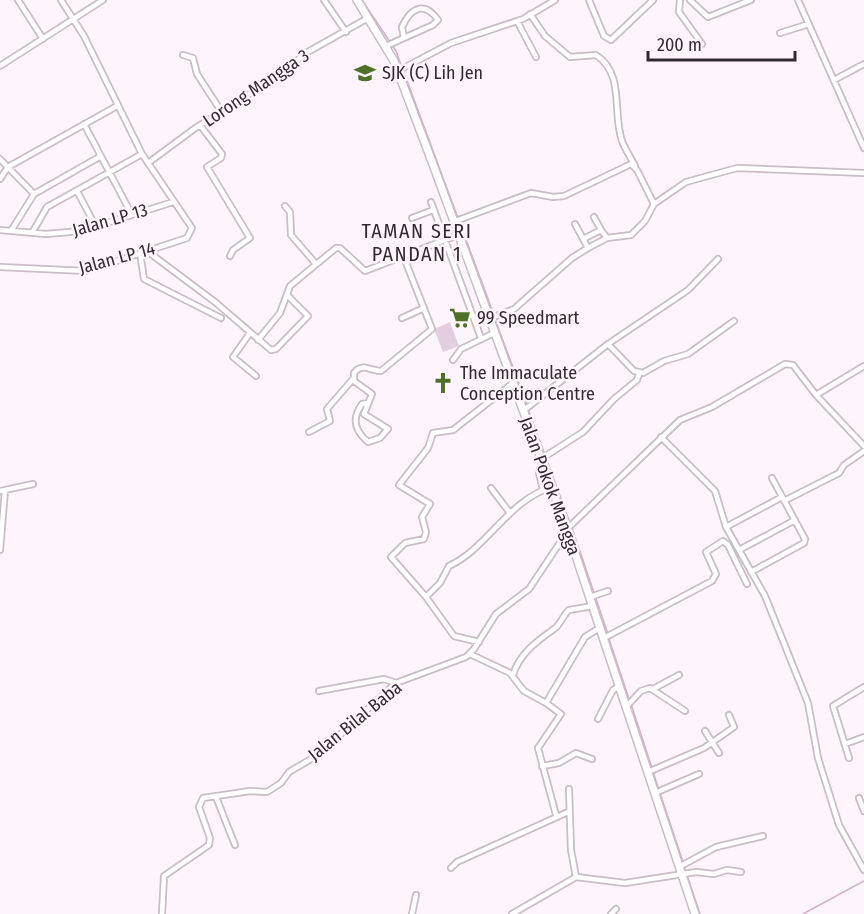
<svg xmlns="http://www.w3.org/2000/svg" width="864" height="914" viewBox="0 0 864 914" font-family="'Fira Sans Condensed',sans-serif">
<rect width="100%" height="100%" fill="#fef4fc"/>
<path fill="#e2cede" d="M 450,322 L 459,346 L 443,352 L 434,329 Z"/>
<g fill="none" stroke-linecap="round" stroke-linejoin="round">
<path stroke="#d0b0c9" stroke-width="1.5" d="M 362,0 L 396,51 L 494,315
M 495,319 L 527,405
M 528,409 L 570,523
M 572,528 L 608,634
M 609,639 L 629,699
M 631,704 L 652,768
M 653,772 L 683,862
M 684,866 L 700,914
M 803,914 L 864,881"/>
<defs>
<path id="street" d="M 18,0 L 43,39
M 324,0 L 346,32
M 589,0 L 604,36 L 611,40 L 653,0
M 680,0 L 679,12 L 702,44
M 690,0 L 708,17 L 751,0
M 798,0 L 864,148
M 530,14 L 545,36 L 570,57 L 596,55 C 625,74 612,112 622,141 C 625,149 631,158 635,166
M 517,21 L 536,57
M 780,33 L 809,24
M 386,46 L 433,25 L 438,20 C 425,1 411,7 402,27 L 404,38
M 183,55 L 193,58 L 197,74 L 221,111
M 0,66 L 103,0
M 398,71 L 451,43 L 523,19 L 555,0
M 834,80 L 864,64
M 84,124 L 132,215
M 200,125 L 222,154 L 221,158 L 207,167 L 250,238 L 233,250 L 230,256
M 0,159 L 34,194
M 148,163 L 194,129 L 278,76 L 306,53 L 368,18
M 0,179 L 8,167 L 117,106
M 77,191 L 96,227
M 431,202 L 481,338
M 285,206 L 290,212 L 291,235 L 316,264
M 594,217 L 601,230
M 412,218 L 433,210
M 453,222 L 531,193 L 553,197 L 564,196 L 631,164 L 637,170 L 654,204
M 575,224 L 588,248
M 0,230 L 46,234 L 81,231 L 173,202
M 11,231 L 34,194 L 101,156
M 32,233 L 47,207 L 142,154
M 583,239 L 601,230 L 607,238
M 147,251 L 215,302 L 271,350 L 276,349 L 308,316 L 287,295
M 140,253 L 144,279 L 221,318
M 0,267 L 86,271 L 187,238 L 192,228 L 142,154 L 84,36 L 61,0
M 402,318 L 424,308
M 489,319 L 514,309 L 572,258 L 588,248 L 607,238 L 631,235 L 645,221 L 654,204 L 686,182 L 737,168 L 864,173
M 250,333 L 233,357 L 256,376
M 258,340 L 280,313 L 290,286 L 336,248 L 340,248 L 365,271 L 458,235
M 608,344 L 634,371 L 643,373 L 664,361 L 688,354 L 734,321
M 453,360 L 461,349 L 494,333
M 816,395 L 864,446
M 368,403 L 362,404 C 351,419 355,431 368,442 L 380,438 L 388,429 L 364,414 L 372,394 L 354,381 L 354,373 C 363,362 370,371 381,371 L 432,329 L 403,255
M 523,411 L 608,344 L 688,290 L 718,259
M 309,432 L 330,421 L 327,409 L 353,379
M 661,437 L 715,491 L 726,527 L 765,596 L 808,703 L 818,758 L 839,825 L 864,870
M 541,459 L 583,432 L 614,399 L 637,380 L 639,374
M 491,488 L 510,513
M 543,490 L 539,473 L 544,466
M 0,491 L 33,484
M 784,501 L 839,473 L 844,465 L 864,451
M 726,527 L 782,497
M 567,529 L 680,420 L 712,407 L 785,364 L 793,365 L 816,395 L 864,366
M 0,550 L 5,490
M 739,550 L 795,520
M 751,572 L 804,543 L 805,539 L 772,478
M 426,597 L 440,583 L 449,566 C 488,548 508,500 552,487
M 590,597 L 608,591
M 604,638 L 712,581 L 716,574 L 706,552 L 723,541 L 728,545 L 747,584
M 479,642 L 454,636 L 426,597 L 391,557 L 405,543 L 424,539 L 426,532 L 422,517 L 430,504 L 399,485 L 428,448 L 433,433 L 453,430 L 513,383
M 470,654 L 510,673 L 524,691 L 546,703 L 585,637 L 601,627
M 513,675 C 519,654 537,641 554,629 C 561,624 563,615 569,610 L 593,606
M 653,689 L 679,675
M 319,691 L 384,679 L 396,683
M 546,703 L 561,714 L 538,748 L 556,815
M 626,707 L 641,691 L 650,688 L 685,711
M 598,719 L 613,690 L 620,686
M 705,731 L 719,753
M 845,744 L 864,737
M 849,758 L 833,706 L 864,687
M 542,766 L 559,763 L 576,753 L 592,759
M 648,772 L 704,748 L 734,727 L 729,715
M 569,789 L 571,850 L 576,877
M 655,793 L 699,774
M 216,797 L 235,845
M 859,798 L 864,811
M 679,867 L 716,847 L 763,836
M 451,868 L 457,862 L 568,812
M 576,877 L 625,883 L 696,872 L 714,874 L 727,870 L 741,872
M 162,914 L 164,876 L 209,845 L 210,838 L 199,807 L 203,798 L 250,791 L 267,792 L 281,783 L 289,772 L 318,755 L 396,683 L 466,657 L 474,649 L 496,614 L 529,589 L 563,538 L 569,535
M 412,914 L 416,895
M 512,914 L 576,877
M 611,914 L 616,909"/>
<path id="secondary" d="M 357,0 L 394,61 L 434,167 L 569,535 L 695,914"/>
</defs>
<use href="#street" stroke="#c9bdc6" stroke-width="8"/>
<use href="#secondary" stroke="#c9bdc6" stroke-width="10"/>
<use href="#street" stroke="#fff" stroke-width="4.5"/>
<use href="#secondary" stroke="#fff" stroke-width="7"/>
</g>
<defs>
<symbol id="school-bare" viewBox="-9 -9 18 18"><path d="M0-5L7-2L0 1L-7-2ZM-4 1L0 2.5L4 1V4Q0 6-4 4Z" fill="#4f7028" stroke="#fef4fc" stroke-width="2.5" paint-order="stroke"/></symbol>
<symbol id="supermarket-bare" viewBox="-9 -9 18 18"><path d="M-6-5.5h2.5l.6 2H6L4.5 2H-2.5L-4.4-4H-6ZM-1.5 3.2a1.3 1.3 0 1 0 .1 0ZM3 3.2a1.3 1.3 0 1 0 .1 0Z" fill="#4f7028" stroke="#fef4fc" stroke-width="2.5" paint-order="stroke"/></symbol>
<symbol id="church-bare" viewBox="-9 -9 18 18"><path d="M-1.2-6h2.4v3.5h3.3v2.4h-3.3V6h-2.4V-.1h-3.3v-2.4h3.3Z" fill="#4f7028" stroke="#fef4fc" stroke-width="2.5" paint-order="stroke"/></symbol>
</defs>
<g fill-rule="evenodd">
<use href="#school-bare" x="350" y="58" width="30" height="30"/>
<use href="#supermarket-bare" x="445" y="303" width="30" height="30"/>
<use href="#church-bare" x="428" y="368" width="30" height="30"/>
</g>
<g text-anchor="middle" stroke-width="5" stroke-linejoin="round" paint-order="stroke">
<g font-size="18" fill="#302b2f" stroke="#fef4fc" text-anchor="start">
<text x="382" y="79">SJK (C) Lih Jen</text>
<text x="477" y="324">99 Speedmart</text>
<text x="460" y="379">The Immaculate<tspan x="460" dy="21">Conception Centre</tspan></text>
</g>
<g font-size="18" fill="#302b2f" stroke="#fef4fc">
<text transform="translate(256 88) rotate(-34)" y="6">Lorong Mangga 3</text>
<text transform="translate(110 220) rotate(-16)" y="6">Jalan LP 13</text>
<text transform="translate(117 258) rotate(-15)" y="6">Jalan LP 14</text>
<text transform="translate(550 486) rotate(70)" y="6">Jalan Pokok Mangga</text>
<text transform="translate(355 721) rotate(-39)" y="6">Jalan Bilal Baba</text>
</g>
<g font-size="20" letter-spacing="1.5" fill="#302b2f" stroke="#fef4fc">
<text x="417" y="238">TAMAN SERI<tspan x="417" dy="23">PANDAN 1</tspan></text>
</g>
</g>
<path d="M648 51v9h147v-9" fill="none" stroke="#302b2f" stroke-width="3"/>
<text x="657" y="51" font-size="18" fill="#302b2f" stroke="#fef4fc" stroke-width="4.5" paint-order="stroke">200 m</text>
</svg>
